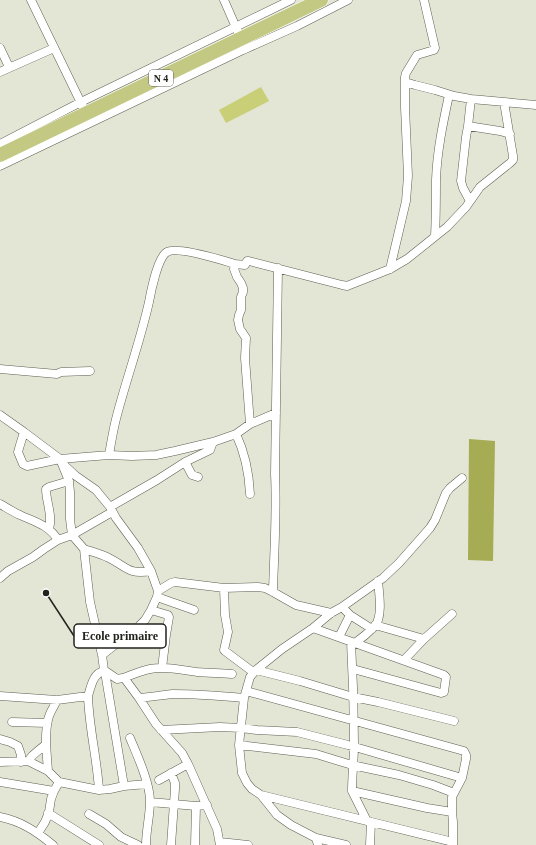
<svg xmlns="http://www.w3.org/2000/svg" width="536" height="845" viewBox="0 0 536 845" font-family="'Times New Roman',serif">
<rect width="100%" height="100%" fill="#e3e5d5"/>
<path fill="#a6ac54" d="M 469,439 L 495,441 L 493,561 L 468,560 Z"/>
<path fill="#c8cf77" d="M 261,87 L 269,101 L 226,123 L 219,110 Z"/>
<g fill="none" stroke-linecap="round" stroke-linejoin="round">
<defs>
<path id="street" d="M 31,0 L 83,107
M 224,0 L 238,32
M 0,48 L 9,67
M 0,72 L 54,48
M 405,82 L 415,85 L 435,90 L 454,96 L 471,99 L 536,105
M 471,99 L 468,126 L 500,131 L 510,134
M 468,126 L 466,137 L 461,181 L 463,188 L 470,201
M 0,144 L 81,102 L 291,0
M 0,166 L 243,50 L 297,26 L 348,0
M 435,236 C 436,217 436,199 436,180 C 437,151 443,123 449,95
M 235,264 L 245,265 L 247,261 L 249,261 L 342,285 L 347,286 L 390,269 L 407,259 L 447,227 L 466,207 L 480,187 L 510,163 L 513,160 L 513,156 L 504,102
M 390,269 L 406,201 L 408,176 L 405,107 L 405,77 L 406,73 L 417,55 L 434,50 L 435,48 L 424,0
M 0,369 L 57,374 L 61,372 L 90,371
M 0,415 L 24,432 L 60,459 L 69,481 L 70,492 L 70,519 L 72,535 L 84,549 L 90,602 L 102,655 L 104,670 L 117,679 L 123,678 L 125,679 L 139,698 L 156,724 L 182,753 L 188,764 L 217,829 L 220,845
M 24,432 L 20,445 L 18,452 L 23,464 L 27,466 L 60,459 L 109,455 L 132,456 L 156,455 L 175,451 L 213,442 L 236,434 L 250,424 L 276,413
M 236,434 C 245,453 249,472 250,494
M 109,455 C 111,443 113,431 116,419 C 126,380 140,342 149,302 C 151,291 158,257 167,252 C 177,246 222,260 235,264 L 234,269 L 237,277 L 241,283 L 243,288 L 243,292 L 241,297 L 241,310 L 239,315 L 238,320 L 240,329 L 246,338 L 245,358 L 250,424
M 185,462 L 192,475 L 198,477
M 64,465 L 76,476 L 96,490 L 110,507 L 116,518 L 138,548 L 151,571 L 158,591
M 0,504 C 7,508 13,512 20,515 C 35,522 49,525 58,540
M 110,507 L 157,480 L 185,462 L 210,450 L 213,442
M 49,529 C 53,515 46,502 46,489 L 49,487 L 69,481
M 84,549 C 93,552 101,554 109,558 C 127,567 128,575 151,571
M 0,578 L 8,571 L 33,557 L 44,549 L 58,540 L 72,535 L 112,512
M 224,588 L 225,615 L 228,632 L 224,650 L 225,651 L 253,672
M 273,592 C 274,552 277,513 275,474 L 278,268
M 157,597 L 194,610
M 151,610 L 168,615 L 169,617 L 166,635 L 162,668
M 350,615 L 372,629
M 375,625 L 424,639
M 313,628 L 444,675 L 446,677 L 444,692 L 441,693 L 353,669
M 339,637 L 350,615 L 342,607
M 351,642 C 353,676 354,710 354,744 C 354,760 352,776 352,791 L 427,808 L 452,812 L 453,822 L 453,845
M 355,643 C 362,638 369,632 375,626 C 383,616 379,593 378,581
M 102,655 L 139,626 L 145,620 L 151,610 L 157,597 L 158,591 L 171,583 L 175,582 L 224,588 L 258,587 L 265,588 L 273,592 L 296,605 L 331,613
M 404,660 L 424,639 L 452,614
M 256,670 L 300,681 L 353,697 L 378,702 L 454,721
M 105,672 L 124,786
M 123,678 C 132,675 140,671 150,669 C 166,666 181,670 197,672 C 208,673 220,673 232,674
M 246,691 L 464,751 L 466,755 L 466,759 L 462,778 L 452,797 L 452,812
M 0,696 L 57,700 L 88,696 C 91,687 93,673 104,671
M 88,696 C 89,728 97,758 99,790
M 139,698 C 151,697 162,695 173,694 C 197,694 221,696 244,698
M 12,722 L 47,723
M 161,730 L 220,727 L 241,728 L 257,730 L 297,732 L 348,745 L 462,778
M 130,738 C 137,755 150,783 150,801 C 150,816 146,830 146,845
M 0,739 L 10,742 L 18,746 L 21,755 L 21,762
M 239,745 L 316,754 L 352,765 L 399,775 L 433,785 L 454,793
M 28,761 C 34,752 39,751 46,744
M 0,762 L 28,761 L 48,771 L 59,782 L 99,790 L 110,789 L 124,786 L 147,784
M 48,771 C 47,755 44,736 48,720 C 49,713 54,707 57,700
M 159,780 L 188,764
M 0,782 L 54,791
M 352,791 L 367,821
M 261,795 L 453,842
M 150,802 L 196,806 L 207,805
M 48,813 L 99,845
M 89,814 L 106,824 L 121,837 L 138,845
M 0,817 C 21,821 37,832 53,845
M 38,833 L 45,822 L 49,812 L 51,799 L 54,791 L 59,782
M 316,838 L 346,845
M 220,842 L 248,845
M 171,845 L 175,789 L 175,783 L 171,773
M 195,845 L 196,806
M 318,845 L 316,838 L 291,825 L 277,815 L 261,795 L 252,789 L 247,783 L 242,773 L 239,745 L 244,698 L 250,677 L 256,670 L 282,649 L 313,628 L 331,613 L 342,607 L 383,578 L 399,563 L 430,528 L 435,520 L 446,493 L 450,488 L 462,478
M 370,845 L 371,822"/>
<path id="highway" d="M 0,155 L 321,0"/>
</defs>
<use href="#street" stroke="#5d5f51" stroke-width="9"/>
<use href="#highway" stroke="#fff" stroke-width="15"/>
<use href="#street" stroke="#fff" stroke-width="8"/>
<use href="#highway" stroke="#c3c983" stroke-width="14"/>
</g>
<g text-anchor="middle" stroke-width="3.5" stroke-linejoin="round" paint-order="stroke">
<rect fill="#fff" stroke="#646561" stroke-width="1" x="149" y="70" width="24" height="16" rx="3"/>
<g font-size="10" font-weight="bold" fill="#22231d">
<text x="161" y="82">N 4</text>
</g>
</g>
<path fill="none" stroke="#22231d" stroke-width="1.5" d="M46 593L74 636"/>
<circle fill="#22231d" stroke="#fff" stroke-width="1.5" cx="46" cy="593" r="4"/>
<rect fill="#fff" stroke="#22231d" stroke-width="1.5" x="74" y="624" width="92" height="24" rx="4"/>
<g font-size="12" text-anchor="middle" font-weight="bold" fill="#22231d">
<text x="120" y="640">Ecole primaire</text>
</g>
</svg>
